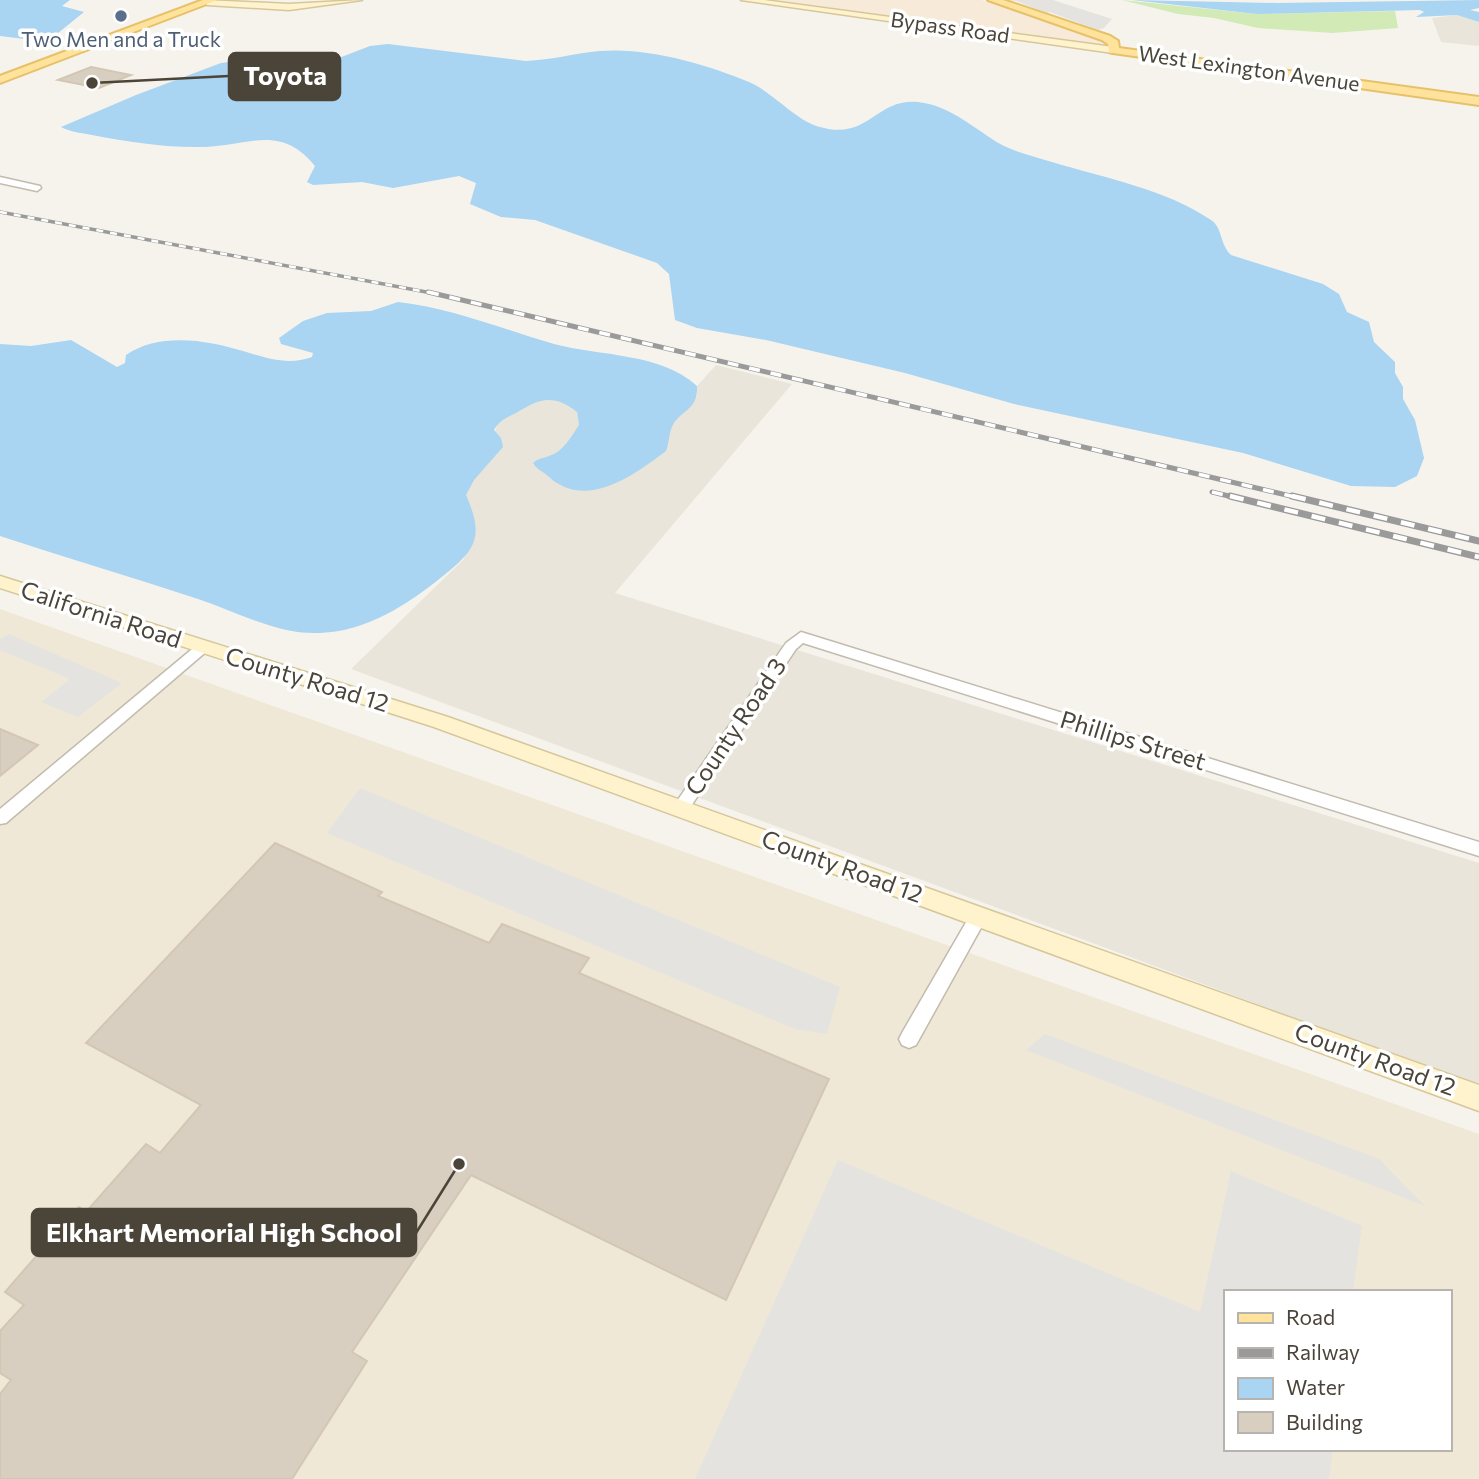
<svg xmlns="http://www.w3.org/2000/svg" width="1479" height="1479" viewBox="0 0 1479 1479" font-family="Commissioner,sans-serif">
<rect width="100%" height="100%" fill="#f6f3ec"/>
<path fill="#eae5da" d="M 1457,15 L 1479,22 L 1479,46 L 1441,42 L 1432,18 Z
M 716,365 L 792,384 L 615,593 L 1479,863 L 1479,1086 L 351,669 L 464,559 L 466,495 L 499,422 L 531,403 L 551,399 L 564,402 L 577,412 L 579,425 L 697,396 L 697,386 Z"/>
<path fill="#f7ead8" d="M 777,0 L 981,0 L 1106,42 L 1096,45 Z"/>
<path fill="#efe8d6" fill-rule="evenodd" d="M 0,609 L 1479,1134 L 1479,1479 L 0,1479 ZM 1225,1292 L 1449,1292 L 1449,1449 L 1225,1449 Z"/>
<path fill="#d2eab5" d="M 1122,0 L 1257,14 L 1395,11 L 1398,28 L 1332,33 L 1258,28 L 1214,18 L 1178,14 Z"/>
<path fill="#e5e3e0" d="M 1007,0 L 1053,0 L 1112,19 L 1104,28 L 1098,30 L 1050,12 L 1046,13 L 1017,1 Z
M 9,634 L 122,683 L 78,717 L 41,702 L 70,679 L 0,650 L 0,639 Z
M 360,788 L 840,987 L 827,1034 L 795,1029 L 327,833 Z
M 1045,1034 L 1379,1159 L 1425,1206 L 1026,1050 Z
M 838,1160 L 1200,1312 L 1231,1171 L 1362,1226 L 1353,1292 L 1225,1292 L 1225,1449 L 1333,1449 L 1329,1479 L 695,1479 Z"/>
<path fill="#a9d4f2" d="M 0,0 L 70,0 L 62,6 L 84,12 L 52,38 L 33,40 L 0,36 Z
M 1132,0 L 1277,3 L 1479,0 L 1479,8 L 1470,10 L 1479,12 L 1479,22 L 1457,15 L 1416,17 L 1424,12 L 1420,10 L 1257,14 Z
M 388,44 L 526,61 C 552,60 575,53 600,51 C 647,47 706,64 749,82 C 774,93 796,121 820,127 C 869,141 875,98 918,102 C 952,106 974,129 1002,145 C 1018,153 1036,157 1052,162 C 1105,178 1165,189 1211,220 C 1223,228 1219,243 1231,255 L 1323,284 L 1339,294 L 1347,312 L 1369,322 L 1374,342 L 1395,362 L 1395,373 L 1403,387 L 1403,399 L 1415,420 L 1424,458 L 1417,476 L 1395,487 L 1351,486 L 1243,453 L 1014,404 L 905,373 L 766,340 L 697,328 L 675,320 L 669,274 L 657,263 L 535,220 L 501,217 L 470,204 L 476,183 L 459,176 L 393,188 L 362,182 L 313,185 L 307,182 L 315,166 C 281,124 250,145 205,147 C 167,148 130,142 92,135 C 82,133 70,132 61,127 L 136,95 L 221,63 L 251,59 L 318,66 L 370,46 Z
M 398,302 C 452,308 502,329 554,344 C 599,356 662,353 697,386 C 698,409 684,409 674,423 C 669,430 669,444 666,451 C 633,476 586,510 549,477 C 543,471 537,470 533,463 C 538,458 542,459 549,456 C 563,452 571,437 579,425 L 577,412 C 553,393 539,399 516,413 C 506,418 500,420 494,430 L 501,438 L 503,447 L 474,480 L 466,495 C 484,536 477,549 443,576 C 408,604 368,631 320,633 C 278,635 237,612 198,599 C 132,577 66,558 0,536 L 0,344 L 31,346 L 71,340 L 117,367 L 125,363 L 126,355 C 159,332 207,340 243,351 C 266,358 288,366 312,357 L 313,353 L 281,344 L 279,338 L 303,321 L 327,313 L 371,311 Z"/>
<path fill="#d8cfc1" stroke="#d3c7b4" stroke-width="2" d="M 91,67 L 131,75 L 99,88 L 58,80 Z
M 0,729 L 38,745 L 0,776 Z
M 275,843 L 382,892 L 378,896 L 489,943 L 502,924 L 589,958 L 579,973 L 829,1079 L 726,1300 L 471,1175 L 352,1352 L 367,1361 L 292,1479 L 0,1479 L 0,1394 L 11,1380 L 0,1373 L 0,1331 L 24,1305 L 5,1292 L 79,1207 L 86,1212 L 146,1144 L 160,1153 L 201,1105 L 86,1043 Z"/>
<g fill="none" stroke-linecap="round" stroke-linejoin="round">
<defs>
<path id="minor" d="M 0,177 L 40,186 L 41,188 L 37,191 L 0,183 Z
M 801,632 L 1479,842 L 1479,856 L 803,643 L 796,649 L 687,812 L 675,812 L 673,808 L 675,804 L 786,643 Z
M 202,643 L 207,645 L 209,648 L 207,651 L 6,823 L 0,824 L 0,809 L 197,645 Z
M 978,910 L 984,912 L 987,917 L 916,1045 L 909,1048 L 902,1045 L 899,1039 L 902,1033 L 972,912 Z"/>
<path id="secondary" d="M 204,0 L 289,4 L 362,0 L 289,10 L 207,5 Z
M 741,0 L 764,0 L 1113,47 L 1118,50 L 1113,53 Z
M 0,576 L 448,717 L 1479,1085 L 1479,1111 L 434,727 L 0,588 Z"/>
<path id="primary" d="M 203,0 L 217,0 L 0,83 L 0,76 Z
M 988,0 L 1003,0 L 1110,36 L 1118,41 L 1119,48 L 1479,97 L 1479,105 L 1113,53 L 1109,52 L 1108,44 L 1102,40 Z"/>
</defs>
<use href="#minor" stroke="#c2bbae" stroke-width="3"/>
<use href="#secondary" stroke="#d6c79b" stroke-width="3"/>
<use href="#primary" stroke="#e6c16a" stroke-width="4"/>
<use href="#minor" fill="#fff" fill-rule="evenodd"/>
<use href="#secondary" fill="#fff3cd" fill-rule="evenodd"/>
<use href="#primary" fill="#ffe39c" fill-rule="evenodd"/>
<defs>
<path id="rail-far2" d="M 0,212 L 437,294"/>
<path id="rail-far1" d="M 428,292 L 1299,498
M 1212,492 L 1237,498"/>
<path id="rail" d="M 1230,496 L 1479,557
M 1292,496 L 1479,541"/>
</defs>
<use href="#rail-far2" stroke="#9a9a9a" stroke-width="3.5"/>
<use href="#rail-far1" stroke="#9a9a9a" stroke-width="5"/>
<use href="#rail" stroke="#9a9a9a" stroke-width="7"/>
<use href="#rail-far2" stroke="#fff" stroke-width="2.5" stroke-dasharray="7" stroke-linecap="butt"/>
<use href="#rail-far1" stroke="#fff" stroke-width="3.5" stroke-dasharray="11" stroke-linecap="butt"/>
<use href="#rail" stroke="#fff" stroke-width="4.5" stroke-dasharray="14" stroke-linecap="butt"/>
</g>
<circle fill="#5c6f8a" stroke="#fff" stroke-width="2.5" cx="121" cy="16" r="7"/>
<g text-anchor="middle" stroke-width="7" stroke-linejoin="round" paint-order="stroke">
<g font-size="21" fill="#4b4439" stroke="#fff">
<text transform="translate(950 28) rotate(8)" y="7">Bypass Road</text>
<text transform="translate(1249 69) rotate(8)" y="7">West Lexington Avenue</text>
</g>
<g font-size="21" fill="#4e5e75" stroke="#fff">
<text x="121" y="47">Two Men and a Truck</text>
</g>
<g font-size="24" fill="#4b4439" stroke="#fff">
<text transform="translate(101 615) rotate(18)" y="8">California Road</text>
<text transform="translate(307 680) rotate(17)" y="8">County Road 12</text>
<text transform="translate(736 727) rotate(-56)" y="8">County Road 3</text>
<text transform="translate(1133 741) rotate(17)" y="8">Phillips Street</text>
<text transform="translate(842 867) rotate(20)" y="8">County Road 12</text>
<text transform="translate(1375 1060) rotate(20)" y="8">County Road 12</text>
</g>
</g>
<path fill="none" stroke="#4b4439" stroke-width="2.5" d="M92 83L229 76M459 1164L416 1233"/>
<g fill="#4b4439" stroke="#fff" stroke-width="2.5">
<circle cx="92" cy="83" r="7"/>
<circle cx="459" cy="1164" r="7"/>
</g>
<g fill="#4b4439" stroke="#4b4439" stroke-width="2.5">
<rect x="229" y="53" width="111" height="47" rx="7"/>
<rect x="32" y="1209" width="384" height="47" rx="7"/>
</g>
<g font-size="26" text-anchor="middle" font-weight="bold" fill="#fff">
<text x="285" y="85">Toyota</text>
<text x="224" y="1242">Elkhart Memorial High School</text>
</g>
<rect x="1224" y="1290" width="228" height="161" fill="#ffffff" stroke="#b7b4b0" stroke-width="2"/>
<rect x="1238" y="1313" width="35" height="10" fill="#ffe39c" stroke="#b7b4b0" stroke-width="2"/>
<text x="1286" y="1325" font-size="21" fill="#4b4439">Road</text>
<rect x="1238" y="1348" width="35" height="10" fill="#9a9a9a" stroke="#b7b4b0" stroke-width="2"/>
<text x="1286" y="1360" font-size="21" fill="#4b4439">Railway</text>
<rect x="1238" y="1378" width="35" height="21" fill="#a9d4f2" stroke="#b7b4b0" stroke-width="2"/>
<text x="1286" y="1395" font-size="21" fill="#4b4439">Water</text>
<rect x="1238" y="1412" width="35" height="21" fill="#d8cfc1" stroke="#b7b4b0" stroke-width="2"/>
<text x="1286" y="1430" font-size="21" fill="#4b4439">Building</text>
</svg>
